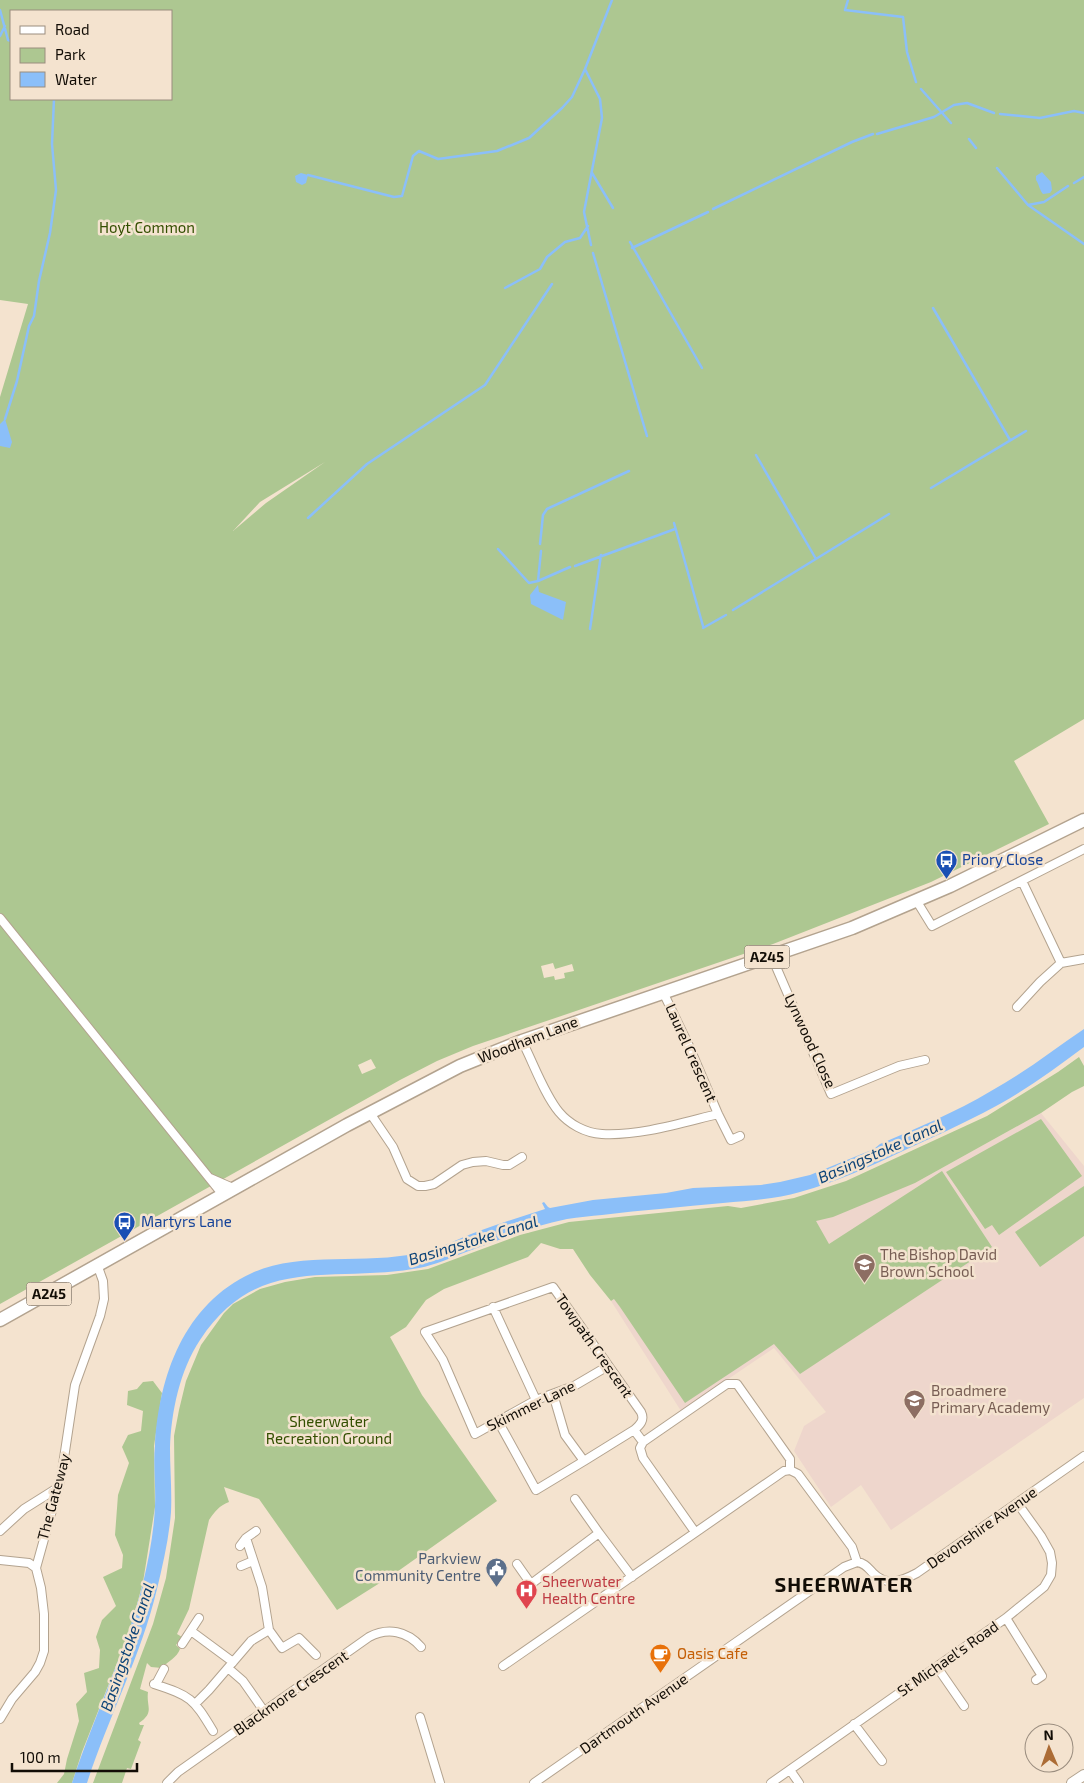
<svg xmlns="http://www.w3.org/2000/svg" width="1084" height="1783" viewBox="0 0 1084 1783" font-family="'Exo 2',sans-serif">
<rect width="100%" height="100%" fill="#f4e3cf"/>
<path fill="#eed6cc" d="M 1041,1113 L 1084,1166 L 1084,1398 L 891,1530 L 861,1485 L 831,1507 L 794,1451 L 804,1426 L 826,1412 L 774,1348 L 681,1411 L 611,1301 L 672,1267 L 915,1183 Z"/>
<path fill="#adc791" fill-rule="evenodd" d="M 0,0 L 1084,0 L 1084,719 L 1014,761 L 1049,824 L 931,882 L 773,944 L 473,1046 L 437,1061 L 400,1080 L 0,1304 L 0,397 L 28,304 L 0,300 ZM 11,11 L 171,11 L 171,99 L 11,99 ZM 325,462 L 266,503 L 233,531 L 260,502 ZM 553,963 L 555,969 L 572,964 L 574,971 L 564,973 L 565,978 L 555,980 L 554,976 L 544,978 L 541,966 ZM 371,1059 L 376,1068 L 362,1074 L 358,1065 Z
M 1079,1057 L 1084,1066 L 1084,1086 L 1072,1092 L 1041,1113 L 915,1183 L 833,1217 L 816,1221 L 829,1244 L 942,1171 L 992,1247 L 800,1374 L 774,1344 L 685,1403 L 620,1307 L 614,1299 L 611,1301 L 590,1275 L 573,1249 L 560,1249 L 541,1243 L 528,1257 L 444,1289 L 426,1300 L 406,1327 L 390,1337 L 422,1395 L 497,1501 L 394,1574 L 337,1610 L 259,1499 L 224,1487 L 229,1502 C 219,1506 215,1511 209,1520 L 189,1609 L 177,1634 L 182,1637 L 176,1645 L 180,1649 C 177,1658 168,1661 162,1668 L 151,1667 L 147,1663 L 140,1689 L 148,1692 C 146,1707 155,1712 139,1723 L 140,1725 L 144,1725 L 138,1740 L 141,1742 L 131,1769 L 127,1768 L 122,1783 L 93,1783 L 153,1624 L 166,1578 L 175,1518 L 174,1436 L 179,1410 L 186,1381 L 201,1345 L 224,1313 L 233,1304 L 260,1289 L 285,1282 L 315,1277 L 387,1275 L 428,1269 L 520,1235 L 569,1222 L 728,1206 L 741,1208 L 794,1198 L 846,1181 L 987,1116 L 1058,1072 Z
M 1041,1119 L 1082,1176 L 999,1235 L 992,1225 L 985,1229 L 946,1172 Z
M 1084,1186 L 1084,1236 L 1040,1267 L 1015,1232 Z
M 153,1381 L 162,1393 L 154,1446 L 155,1507 L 143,1582 L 133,1619 L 123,1648 L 82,1752 L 72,1783 L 57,1783 L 64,1774 L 67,1759 L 79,1721 L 76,1704 L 87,1692 L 84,1673 L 99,1668 L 100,1650 L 96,1637 L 102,1620 L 116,1606 L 103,1577 L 122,1568 L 123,1555 L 115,1535 L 118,1495 L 129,1463 L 122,1447 L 128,1435 L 141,1431 L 143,1411 L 127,1405 L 128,1391 L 137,1389 L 143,1382 Z"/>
<path fill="#8bbff9" d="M 1042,172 L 1051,182 L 1052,190 L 1050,193 L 1043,194 C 1039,189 1039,184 1036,180 L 1036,176 Z
M 301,173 L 308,175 L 306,183 L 302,185 L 296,182 L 295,176 Z
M 5,419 L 12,442 L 10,448 L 0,446 L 0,424 Z
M 538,585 L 539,592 L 566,602 L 563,620 L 531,604 L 530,595 Z
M 1084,1029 L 1084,1047 C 1052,1071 1019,1095 983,1113 C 958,1126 931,1138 905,1150 C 871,1166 837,1182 800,1192 C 775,1199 749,1201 723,1203 C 683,1207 642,1210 602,1215 C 591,1216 579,1217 567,1219 C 532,1226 499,1240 466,1252 C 450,1258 435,1265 419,1268 C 332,1284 258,1252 200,1340 C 180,1370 171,1412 170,1448 C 170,1469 172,1491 171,1512 C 169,1538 163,1564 157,1589 C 141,1656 108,1718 87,1783 L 72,1783 C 94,1716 126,1652 143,1583 C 149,1558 154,1531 155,1506 C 156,1486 153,1465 155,1445 C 159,1376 184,1304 252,1273 C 300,1251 365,1265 418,1253 C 439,1249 460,1238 479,1231 C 501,1223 523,1216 545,1209 L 542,1203 L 544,1202 L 548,1207 L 550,1208 L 593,1200 L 666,1193 L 693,1188 L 761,1185 L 780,1182 L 810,1175 L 874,1149 L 880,1144 C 917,1128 956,1112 991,1091 C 1024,1073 1053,1050 1084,1029 Z"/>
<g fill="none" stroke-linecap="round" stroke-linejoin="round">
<path stroke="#8bbff9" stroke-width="2.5" d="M 848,0 L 845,10 L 903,17 L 907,52 L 916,82
M 0,10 L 8,40 L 11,41
M 0,36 L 5,26
M 585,69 L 600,99 L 602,118 L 584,212 L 591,245
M 921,89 L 951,123
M 1000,114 L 1040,118 L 1074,111 L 1084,113
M 877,134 L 934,117 L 954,105 L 967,103 L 994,113
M 969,139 L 976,148
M 997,168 L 1028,205 L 1084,244
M 592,173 L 613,208
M 308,175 L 394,197 L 402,196 L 413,156 L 419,151 L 438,159 L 497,151 L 529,138 L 562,108 L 572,97 L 585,69 L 612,0
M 1074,183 L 1084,177
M 1028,205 L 1044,202 L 1068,186
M 713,209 L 852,142 L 873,134
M 630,242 L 702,368
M 632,248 L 708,212
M 593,253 L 647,436
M 505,288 L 540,269 L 547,257 L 565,242 L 580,238 L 588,226
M 933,308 L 1010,440
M 5,419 L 17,381 L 29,326 L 34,316 L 39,281 L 50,233 L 56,190 L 52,144 L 54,99
M 756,455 L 816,559
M 931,488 L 1026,431
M 308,518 L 367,464 L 485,385 L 552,284
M 674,523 L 703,626
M 540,544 L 543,515 L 547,509 L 629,471
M 498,549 L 529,583 L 538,581 L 570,567
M 575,566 L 675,529
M 538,581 L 541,551
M 733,610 L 889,514
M 703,628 L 726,615
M 590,629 L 601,555"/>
<defs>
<path id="minor" d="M 1022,881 L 1061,963
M 916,900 L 932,926 L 1084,849
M 0,918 L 223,1195
M 771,955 L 831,1094 L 899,1066 L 925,1060
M 663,992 L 689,1046 L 718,1114 L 731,1140 L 740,1136
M 1017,1007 L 1040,982 L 1061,963 L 1084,959
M 522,1041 C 533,1062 544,1094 559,1112 C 569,1124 585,1133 602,1134 C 640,1136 681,1123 718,1114
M 370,1113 L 393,1147 L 407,1179 L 418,1186 L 425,1186 L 434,1184 L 462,1165 L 473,1162 L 486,1161 L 503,1165 L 509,1165 L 522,1157
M 210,1178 L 233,1188
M 493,1307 L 536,1400
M 608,1366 L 574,1386 L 536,1400 L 475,1434 L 443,1360 L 425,1332 L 553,1287 L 641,1412 C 645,1420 640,1425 634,1430 L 643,1442
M 553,1394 L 565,1435 L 584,1461 L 634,1430
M 498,1421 L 536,1490 L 584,1461
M 0,1531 L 24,1509 L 59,1487
M 695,1532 L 643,1458 L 640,1448 L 643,1442 L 727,1384 L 737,1384 L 790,1459 L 790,1470
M 599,1533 L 632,1577
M 246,1538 L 262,1587 L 269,1630 L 282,1648 L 299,1638 L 316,1655
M 240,1546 L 246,1538 L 256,1531
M 0,1560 L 29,1563 L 36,1568
M 857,1562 C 865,1563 868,1568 873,1573 C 887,1587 902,1581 917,1573 L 1084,1456
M 517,1564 L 531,1584 L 599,1533 L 575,1499
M 241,1566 L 253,1561
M 1006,1618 L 1042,1676 L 1036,1680
M 191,1631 L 233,1662
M 182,1644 L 199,1618
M 503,1666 L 784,1471 L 790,1470 L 798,1474 L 852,1547 L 857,1562
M 937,1667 L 964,1706
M 228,1668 L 243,1681 L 264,1711
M 154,1684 C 191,1696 193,1698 213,1731
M 156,1684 L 164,1669
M 195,1704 L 209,1690 L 251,1641 L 269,1630
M 420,1717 L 440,1783
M 0,1719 L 12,1699 L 35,1672 L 40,1663 L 44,1651 L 44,1614 L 41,1588 L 36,1568 L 61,1478 L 75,1385 L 100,1316 L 104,1299 L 103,1281 L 98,1267
M 854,1724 L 882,1761
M 790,1770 L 799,1783
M 167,1783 L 178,1772 L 369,1637 C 388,1627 407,1631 421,1647
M 534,1783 L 844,1567 L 857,1562
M 771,1783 L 1006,1618 L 1044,1587 L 1051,1575 L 1052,1563 L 1050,1552 L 1041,1536 L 1018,1504"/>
<path id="tertiary" d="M 1072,1783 L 1084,1775"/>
<path id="primary" d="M 0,1320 L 347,1125 L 460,1066 L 522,1041 L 852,928 L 950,886 L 1084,820"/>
</defs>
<use href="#minor" stroke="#b3a38f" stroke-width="10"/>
<use href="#tertiary" stroke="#b3a38f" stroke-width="12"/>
<use href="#primary" stroke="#b3a38f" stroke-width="15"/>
<use href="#minor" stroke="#fff" stroke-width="8"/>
<use href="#tertiary" stroke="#fff" stroke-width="10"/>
<use href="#primary" stroke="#fff" stroke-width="12"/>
</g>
<defs>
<symbol id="bus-pin" viewBox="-11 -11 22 30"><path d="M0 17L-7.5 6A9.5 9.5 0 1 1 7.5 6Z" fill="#1a4fb4" stroke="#f4e3cf"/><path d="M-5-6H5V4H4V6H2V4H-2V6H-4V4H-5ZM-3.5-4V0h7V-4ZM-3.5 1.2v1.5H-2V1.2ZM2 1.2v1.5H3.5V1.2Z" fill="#fff"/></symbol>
<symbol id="school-pin" viewBox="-11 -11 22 30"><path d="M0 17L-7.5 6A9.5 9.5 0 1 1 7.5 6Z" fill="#8d6e63" stroke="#f4e3cf"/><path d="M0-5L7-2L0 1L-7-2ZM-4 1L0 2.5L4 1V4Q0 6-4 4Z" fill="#fff"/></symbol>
<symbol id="civic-pin" viewBox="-11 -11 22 30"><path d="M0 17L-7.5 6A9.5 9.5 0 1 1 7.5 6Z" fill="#5c6f8a" stroke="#f4e3cf"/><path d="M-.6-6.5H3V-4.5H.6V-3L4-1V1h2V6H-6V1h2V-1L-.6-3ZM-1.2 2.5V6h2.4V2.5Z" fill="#fff"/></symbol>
<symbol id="hospital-pin" viewBox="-11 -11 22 30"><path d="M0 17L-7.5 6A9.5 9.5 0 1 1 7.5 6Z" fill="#e0444e" stroke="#f4e3cf"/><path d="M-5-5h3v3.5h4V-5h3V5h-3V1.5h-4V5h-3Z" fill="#fff"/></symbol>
<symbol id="cafe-pin" viewBox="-11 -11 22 30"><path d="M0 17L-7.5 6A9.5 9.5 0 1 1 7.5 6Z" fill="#e8710a" stroke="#f4e3cf"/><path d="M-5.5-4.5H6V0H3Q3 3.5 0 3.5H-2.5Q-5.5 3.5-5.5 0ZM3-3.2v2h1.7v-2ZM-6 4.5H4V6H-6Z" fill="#fff"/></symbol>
</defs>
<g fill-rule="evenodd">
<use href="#bus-pin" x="934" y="848" width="25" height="34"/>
<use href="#bus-pin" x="112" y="1210" width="25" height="34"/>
<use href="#school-pin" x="852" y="1252" width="25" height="34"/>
<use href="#school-pin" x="902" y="1388" width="25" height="34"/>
<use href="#civic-pin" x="484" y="1556" width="25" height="34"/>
<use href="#hospital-pin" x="514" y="1578" width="25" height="34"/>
<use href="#cafe-pin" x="648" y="1642" width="25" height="34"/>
</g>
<g text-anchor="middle" stroke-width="5" stroke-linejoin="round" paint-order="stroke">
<g fill="#f4e3cf" stroke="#564d42" stroke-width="1">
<rect x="744.5" y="945.5" width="45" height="23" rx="4"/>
<rect x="26.5" y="1282.5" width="45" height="23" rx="4"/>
</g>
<g font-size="14" font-weight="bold" fill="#120d06">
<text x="767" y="962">A245</text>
<text x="49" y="1299">A245</text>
</g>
<g font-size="15" fill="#334f00" stroke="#f4e3cf">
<text x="147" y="233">Hoyt Common</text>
<text x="329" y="1427">Sheerwater<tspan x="329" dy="17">Recreation Ground</tspan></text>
</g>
<g font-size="15" fill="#164399" stroke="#f4e3cf" text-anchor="start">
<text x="962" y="865">Priory Close</text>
<text x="141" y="1227">Martyrs Lane</text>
</g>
<g font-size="15" fill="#120d06" stroke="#f4e3cf">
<text transform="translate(528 1040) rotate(-21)" y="5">Woodham Lane</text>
<text transform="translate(810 1041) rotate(65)" y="5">Lynwood Close</text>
<text transform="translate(691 1053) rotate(66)" y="5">Laurel Crescent</text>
<text transform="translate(594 1346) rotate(55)" y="5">Towpath Crescent</text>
<text transform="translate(531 1406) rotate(-26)" y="5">Skimmer Lane</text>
<text transform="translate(54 1497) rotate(-75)" y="5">The Gateway</text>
<text transform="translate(982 1528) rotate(-35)" y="5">Devonshire Avenue</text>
<text transform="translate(948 1659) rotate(-35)" y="5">St Michael's Road</text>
<text transform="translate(291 1693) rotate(-35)" y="5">Blackmore Crescent</text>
<text transform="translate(634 1714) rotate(-35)" y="5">Dartmouth Avenue</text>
</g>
<g font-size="15" fill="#785e54" stroke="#f4e3cf" text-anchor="start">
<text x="880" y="1260">The Bishop David<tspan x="880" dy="17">Brown School</tspan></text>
<text x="931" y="1396">Broadmere<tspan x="931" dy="17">Primary Academy</tspan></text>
</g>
<g font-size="15" fill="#4e5e75" stroke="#f4e3cf" text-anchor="end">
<text x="481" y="1564">Parkview<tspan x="481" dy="17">Community Centre</tspan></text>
</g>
<g font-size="15" fill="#be3a42" stroke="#f4e3cf" text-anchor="start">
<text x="542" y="1587">Sheerwater<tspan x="542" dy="17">Health Centre</tspan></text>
</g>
<g font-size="15" fill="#c56008" stroke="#f4e3cf" text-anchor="start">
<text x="677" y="1659">Oasis Cafe</text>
</g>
<g font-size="16" font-style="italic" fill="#0c4377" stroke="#f4e3cf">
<text transform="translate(880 1151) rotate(-24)" y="6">Basingstoke Canal</text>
<text transform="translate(473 1240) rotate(-17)" y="6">Basingstoke Canal</text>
<text transform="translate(127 1647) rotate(-71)" y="6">Basingstoke Canal</text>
</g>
<g font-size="20" font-weight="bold" letter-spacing="1" fill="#120d06" stroke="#f4e3cf">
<text x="844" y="1592">SHEERWATER</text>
</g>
</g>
<rect x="10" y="10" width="162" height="90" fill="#f4e3cf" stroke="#9a8d7f"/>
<rect x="20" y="26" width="25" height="8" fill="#ffffff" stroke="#9a8d7f"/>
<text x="55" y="35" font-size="15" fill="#120d06">Road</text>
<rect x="20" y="48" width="25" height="15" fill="#adc791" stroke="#9a8d7f"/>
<text x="55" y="60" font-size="15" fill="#120d06">Park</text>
<rect x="20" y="72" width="25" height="15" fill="#8bbff9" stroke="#9a8d7f"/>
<text x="55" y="85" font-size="15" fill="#120d06">Water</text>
<g transform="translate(1049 1748) rotate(358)"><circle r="24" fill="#f4e3cf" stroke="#9a8d7f"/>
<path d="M0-4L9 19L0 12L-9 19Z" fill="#ac6c35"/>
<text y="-8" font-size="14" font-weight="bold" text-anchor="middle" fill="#120d06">N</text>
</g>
<path d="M12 1763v8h125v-8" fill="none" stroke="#120d06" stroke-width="2.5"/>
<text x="20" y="1763" font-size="15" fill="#120d06" stroke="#f4e3cf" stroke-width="4" paint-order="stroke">100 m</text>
</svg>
